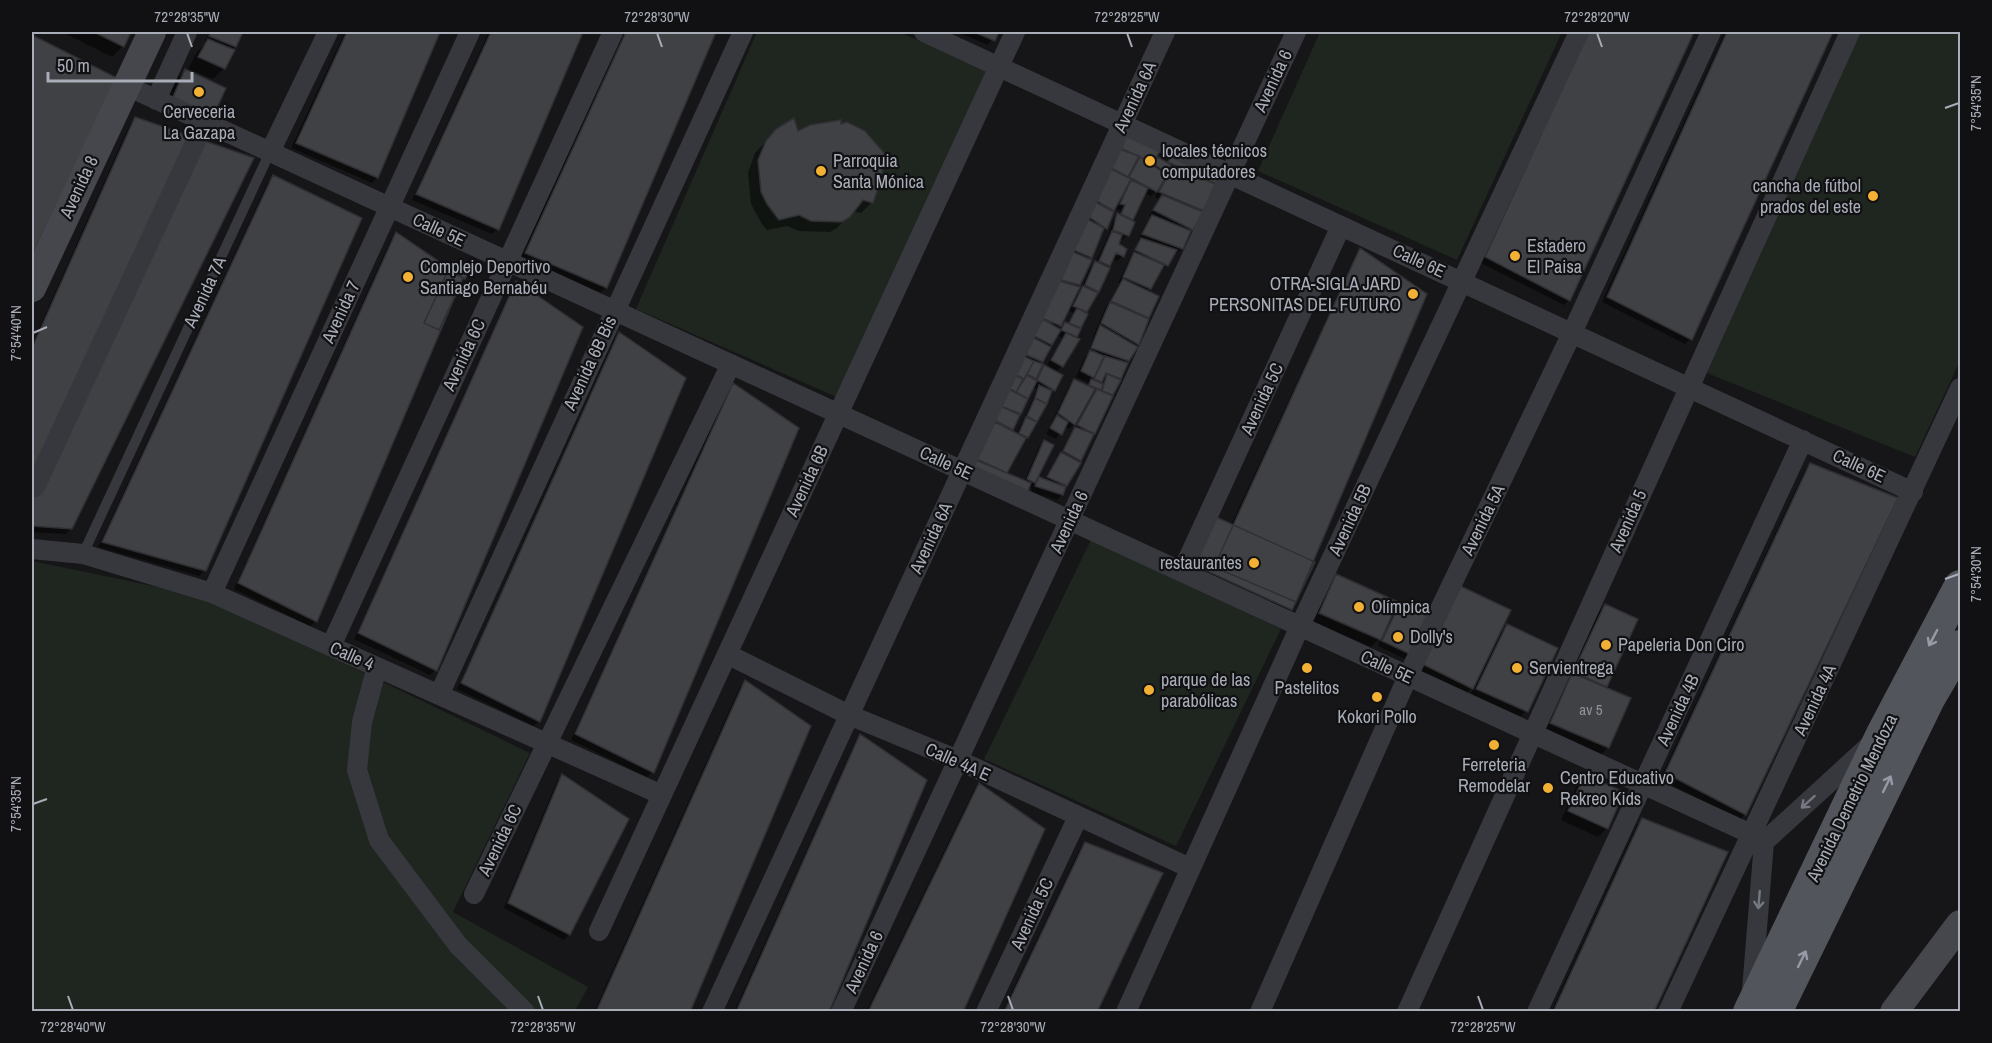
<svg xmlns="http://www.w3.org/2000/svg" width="1992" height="1043" viewBox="0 0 1992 1043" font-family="'Archivo Narrow',sans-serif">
<rect width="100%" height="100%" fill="#161618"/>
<path fill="#1e261f" d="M 757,32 L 899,32 L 994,73 L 839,398 L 636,309 Z
M 1320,32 L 1562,32 L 1457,260 L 1258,171 Z
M 1860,32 L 1960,32 L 1960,361 L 1915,457 L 1707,373 Z
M 1091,540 L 1281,629 L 1176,846 L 984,759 Z
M 32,561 L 206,597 L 530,753 L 453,912 L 588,987 L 575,1011 L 32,1011 Z"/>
<path fill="#0007" fill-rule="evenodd" d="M 62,32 L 129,32 L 123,46 L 112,57 Z
M 210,32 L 242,32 L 224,68 L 213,79 L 188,69 L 197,52 L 207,42 L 205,41 Z
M 345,32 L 439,32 L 377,177 L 372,183 L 291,148 Z
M 489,32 L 581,32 L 497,229 L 492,234 L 412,200 Z
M 625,32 L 714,32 L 605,288 L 600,293 L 520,259 Z
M 957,32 L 998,32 L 988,45 Z
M 1586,32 L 1693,32 L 1569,300 L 1564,305 L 1481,263 Z
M 1725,32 L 1832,32 L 1690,339 L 1685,344 L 1602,302 Z
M 32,37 L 115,79 L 32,252 Z
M 185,71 L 211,116 L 163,108 L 174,82 Z
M 136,118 L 71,528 L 66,534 L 32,532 L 32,344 L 130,124 Z
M 777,130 L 797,133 L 872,202 L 861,213 L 853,211 L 837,228 L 830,232 L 799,231 L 787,226 L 767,230 L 762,224 L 751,204 L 748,173 L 755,153 Z
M 1120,139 L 1136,154 L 1135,157 L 1151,163 L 1150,167 L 1158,159 L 1166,164 L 1174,156 L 1221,177 L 1207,212 L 1189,232 L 1182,248 L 1177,253 L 1174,253 L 1167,265 L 1161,270 L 1160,269 L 1146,291 L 1157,297 L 1138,344 L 1124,363 L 1126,364 L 1094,433 L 1063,488 L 1062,495 L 1057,500 L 1031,492 L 1032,489 L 1028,487 L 968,473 ZM 1157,190 L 1155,197 L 1160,200 L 1149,216 L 1152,217 L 1147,222 L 1138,240 L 1140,241 L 1131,256 L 1118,283 L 1120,283 L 1105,309 L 1095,332 L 1088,354 L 1085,357 L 1076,377 L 1089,383 L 1086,386 L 1074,381 L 1069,386 L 1046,434 L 1056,439 L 1064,426 L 1069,429 L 1077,421 L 1074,431 L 1044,480 L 1037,477 L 1044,442 L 1039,447 L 1024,482 L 1005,474 L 1061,376 L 1055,373 L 1062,366 L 1077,340 L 1075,338 L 1079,330 L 1078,330 L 1083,313 L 1098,291 L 1112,258 L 1117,261 L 1123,256 L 1117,244 L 1119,239 L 1122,240 L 1127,235 L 1131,221 L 1144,193 L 1151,196 ZM 1114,208 L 1121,211 L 1119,216 L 1113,221 L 1108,236 L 1096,262 L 1090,268 L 1080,292 L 1074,297 L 1076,288 L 1079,285 L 1088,260 ZM 1067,310 L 1074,313 L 1067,325 L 1065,324 L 1059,330 L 1056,329 ZM 1056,335 L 1062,338 L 1047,365 L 1056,371 L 1055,373 L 1038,365 ZM 1022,377 L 1028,377 L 1019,389 ZM 1097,379 L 1104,381 L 1113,389 L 1095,382 ZM 1033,386 L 1037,390 L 1016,435 L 1010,431 ZM 1012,388 L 1023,397 L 1010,392 Z
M 273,177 L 205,570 L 199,576 L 98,547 L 268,182 Z
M 396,234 L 448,270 L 453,263 L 464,278 L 316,621 L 310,626 L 234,589 L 391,239 Z
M 1361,250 L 1291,609 L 1280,620 L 1183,576 L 1231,525 L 1356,255 Z
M 516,283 L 435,670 L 430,675 L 354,639 L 511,289 Z
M 619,334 L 539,721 L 534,726 L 457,689 L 614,339 Z
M 733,385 L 652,772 L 647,777 L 571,740 L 728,390 Z
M 1810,464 L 1896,499 L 1745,814 L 1740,820 L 1660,779 L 1805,470 Z
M 1336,576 L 1392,613 L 1400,605 L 1428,618 L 1405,659 L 1378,646 L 1381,637 L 1371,647 L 1312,621 L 1328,584 Z
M 1445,597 L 1498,635 L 1507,626 L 1526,711 L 1518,719 L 1469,697 L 1474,686 L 1461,699 L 1408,674 Z
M 1605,605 L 1636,620 L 1605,689 L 1608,747 L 1600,756 L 1543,731 L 1597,614 Z
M 745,682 L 688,1012 L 594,1012 L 740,687 Z
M 860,736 L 827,1012 L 734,1012 L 855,742 Z
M 563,776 L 627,820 L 569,934 L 564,940 L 504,908 L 557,781 Z
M 1585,776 L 1607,828 L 1598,837 L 1561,820 L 1577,785 Z
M 979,785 L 961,1012 L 866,1012 L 974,790 Z
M 1642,820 L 1652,1012 L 1551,1012 L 1637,825 Z
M 1085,844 L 1095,1012 L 1002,1012 L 1080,849 Z"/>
<path fill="#404145" stroke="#303034" stroke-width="1.5" d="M 94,32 L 131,32 L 124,47 Z
M 211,32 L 243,32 L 236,47 L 209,36 Z
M 347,32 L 440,32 L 378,178 L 296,143 Z
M 491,32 L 583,32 L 499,230 L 416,194 Z
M 626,32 L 716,32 L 607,288 L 525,253 Z
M 974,32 L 999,32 L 995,41 Z
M 1588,32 L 1694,32 L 1570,301 L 1485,257 Z
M 1727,32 L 1833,32 L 1692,340 L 1607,297 Z
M 32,35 L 117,78 L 32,256 Z
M 208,39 L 235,50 L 225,69 L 198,57 Z
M 185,69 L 226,88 L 213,117 L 173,97 Z
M 135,117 L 254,158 L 72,529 L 32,526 L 32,348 Z
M 794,118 L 798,131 L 810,125 L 841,120 L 841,124 L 847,122 L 865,131 L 885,154 L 881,180 L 873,203 L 863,200 L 850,217 L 842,222 L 811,221 L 799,215 L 779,220 L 767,204 L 761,192 L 758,160 L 766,141 L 776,129 Z
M 1125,132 L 1161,149 L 1153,163 L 1118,147 Z
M 1119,149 L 1139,156 L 1128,177 L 1109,167 Z
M 1173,154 L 1223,176 L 1219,185 L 1168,162 Z
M 1140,157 L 1167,175 L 1157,192 L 1129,177 Z
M 1158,157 L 1171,165 L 1167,173 L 1154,164 Z
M 1173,166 L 1220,186 L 1209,213 L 1159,192 Z
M 1111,169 L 1131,179 L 1114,211 L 1097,201 Z
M 273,175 L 362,218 L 206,571 L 102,542 Z
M 1131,180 L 1148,188 L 1133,220 L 1121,214 L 1125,205 L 1120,204 Z
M 1162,195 L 1203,212 L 1193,230 L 1153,210 Z
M 1095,202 L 1114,212 L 1107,229 L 1089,217 Z
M 1117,213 L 1135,222 L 1129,236 L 1113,230 Z
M 1152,215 L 1191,231 L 1183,249 L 1142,234 Z
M 1087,219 L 1104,228 L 1092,258 L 1074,250 Z
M 1112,231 L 1122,235 L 1119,244 L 1127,249 L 1124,257 L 1116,253 L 1110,266 L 1099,261 Z
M 396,232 L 463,278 L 317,622 L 238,583 Z
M 1141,238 L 1177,250 L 1168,266 L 1135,250 Z
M 1360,248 L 1427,294 L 1296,602 L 1214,567 Z
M 1073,252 L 1092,260 L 1080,285 L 1061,280 Z
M 1134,252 L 1164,265 L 1151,289 L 1123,277 Z
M 453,261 L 470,269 L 465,279 L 448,271 Z
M 1095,261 L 1110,268 L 1099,292 L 1085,285 Z
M 448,271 L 463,278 L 439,330 L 424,323 Z
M 1123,279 L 1159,296 L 1149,318 L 1111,301 Z
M 516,281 L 583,327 L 437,671 L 358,633 Z
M 1059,281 L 1080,287 L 1061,326 L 1042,318 Z
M 1083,286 L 1098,293 L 1087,312 L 1073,306 Z
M 1110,302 L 1149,319 L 1139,345 L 1101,323 Z
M 1077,308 L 1088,314 L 1081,328 L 1069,323 Z
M 1043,319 L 1061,330 L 1052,345 L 1034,336 Z
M 1065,322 L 1081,329 L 1077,337 L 1061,330 Z
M 1100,325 L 1138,347 L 1129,361 L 1091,348 Z
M 619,332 L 686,378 L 540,722 L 461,683 Z
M 1066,333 L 1080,339 L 1063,367 L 1051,360 Z
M 1032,337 L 1051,347 L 1043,362 L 1024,354 Z
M 1090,350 L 1104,356 L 1094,378 L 1081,371 Z
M 1021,355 L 1034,361 L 1024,379 L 1013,373 Z
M 1105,356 L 1128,363 L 1121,379 L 1106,373 L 1102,382 L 1094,379 Z
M 1034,361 L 1043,364 L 1036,379 L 1027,374 Z
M 1044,365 L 1063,375 L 1055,391 L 1037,380 Z
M 1107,374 L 1121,380 L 1113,395 L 1102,391 Z
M 1014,375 L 1023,379 L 1016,392 L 1008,388 Z
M 1027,375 L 1037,381 L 1028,399 L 1016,392 Z
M 1074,379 L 1095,389 L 1075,425 L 1058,413 Z
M 1091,379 L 1103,384 L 1101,390 L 1089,385 Z
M 733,383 L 799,428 L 654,773 L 575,734 Z
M 1039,385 L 1052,391 L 1047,404 L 1035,398 Z
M 1008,389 L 1028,399 L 1021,414 L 1001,406 Z
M 1097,389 L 1113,396 L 1095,434 L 1077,425 Z
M 1035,398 L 1047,404 L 1037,422 L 1027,416 Z
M 1000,406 L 1020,415 L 1013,430 L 994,420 Z
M 1057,415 L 1068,422 L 1062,435 L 1050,428 Z
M 1026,417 L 1037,422 L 1028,438 L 1019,433 Z
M 995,422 L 1026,438 L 1007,473 L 977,459 Z
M 1075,427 L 1094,434 L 1081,461 L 1063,451 Z
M 1044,440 L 1054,445 L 1035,483 L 1027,479 Z
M 1061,452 L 1081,463 L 1067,486 L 1047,477 Z
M 976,460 L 1031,483 L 1027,494 L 972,468 Z
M 1810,463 L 1898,498 L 1746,815 L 1665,773 Z
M 1039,477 L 1066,487 L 1063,495 L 1035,486 Z
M 1216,517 L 1315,562 L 1292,610 L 1194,565 Z
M 1336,574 L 1398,602 L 1381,640 L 1319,613 Z
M 1456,584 L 1511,610 L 1473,689 L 1418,662 Z
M 1400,603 L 1430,617 L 1412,655 L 1382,641 Z
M 1605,604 L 1638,619 L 1607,687 L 1573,672 Z
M 1507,624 L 1558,648 L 1528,712 L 1476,689 Z
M 1572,673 L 1631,698 L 1609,748 L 1550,723 Z
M 745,680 L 811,726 L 690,1012 L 596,1012 Z
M 860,734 L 927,780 L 829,1012 L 736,1012 Z
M 562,774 L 629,819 L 570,935 L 508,903 Z
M 1585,775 L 1624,792 L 1608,829 L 1568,811 Z
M 979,783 L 1045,829 L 963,1012 L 868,1012 Z
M 1642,818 L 1728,852 L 1654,1012 L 1553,1012 Z
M 1085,842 L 1163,873 L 1097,1012 L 1004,1012 Z"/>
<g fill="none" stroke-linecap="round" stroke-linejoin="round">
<path stroke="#37383d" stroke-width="10" d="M 83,554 L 270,152"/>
<path stroke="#37383d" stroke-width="20" d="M 924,32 L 1913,492
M 127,86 L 1751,834 L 1764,842
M 156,100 L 187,32
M 270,152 L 328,32
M 35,487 L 205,122
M 32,549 L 83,554 L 212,593 L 662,795
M 1182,572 L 1341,226
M 212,593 L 470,32
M 331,646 L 613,32
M 727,654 L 849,715 L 958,760 L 1190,868
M 377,667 L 362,722 L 357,770 L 379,840 L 458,945 L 525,1012
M 439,695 L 743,32
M 474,894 L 731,364
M 599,931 L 1015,32
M 1752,990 L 1764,842 L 1869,746
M 712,1012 L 1165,32
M 841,1012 L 1296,32
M 986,1012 L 1078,817
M 1126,1012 L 1300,626 L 1579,32
M 1260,1012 L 1408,676 L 1572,333 L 1711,32
M 1407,1012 L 1850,32
M 1537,1012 L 1803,440
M 1668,1012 L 1960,388"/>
<path stroke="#45474d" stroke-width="28" d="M 32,288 L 152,32
M 1894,1012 L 1960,924"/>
<path stroke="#53555c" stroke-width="32" d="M 1749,1012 L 1882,734 L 1960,586
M 1776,1012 L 1929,699 L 1960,646"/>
</g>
<defs><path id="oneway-shaft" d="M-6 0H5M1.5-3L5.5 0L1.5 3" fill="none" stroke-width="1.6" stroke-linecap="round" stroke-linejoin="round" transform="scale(1.5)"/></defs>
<g stroke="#979ba6">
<use href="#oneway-shaft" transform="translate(1933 638) rotate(118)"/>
<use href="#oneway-shaft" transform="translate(1887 784) rotate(-64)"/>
<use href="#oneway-shaft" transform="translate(1802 959) rotate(-64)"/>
</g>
<g stroke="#757881">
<use href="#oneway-shaft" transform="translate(1808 802) rotate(138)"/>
<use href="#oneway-shaft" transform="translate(1759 900) rotate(95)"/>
</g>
<path fill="none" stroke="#a8adb8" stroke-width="2" d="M 187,33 L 192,47M 657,33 L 662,47M 1127,33 L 1132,47M 1597,33 L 1602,47M 1945,108 L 1959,103M 33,333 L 47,327M 1945,579 L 1959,574M 33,804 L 47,799M 68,996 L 73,1010M 538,996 L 543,1010M 1008,996 L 1013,1010M 1478,996 L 1483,1010"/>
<g fill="#f2b134" stroke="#111113" stroke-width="2">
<circle cx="199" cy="92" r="6"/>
<circle cx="1150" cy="161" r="6"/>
<circle cx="821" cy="171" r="6"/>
<circle cx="1873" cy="196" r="6"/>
<circle cx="1515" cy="256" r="6"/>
<circle cx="408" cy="277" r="6"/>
<circle cx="1413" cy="294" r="6"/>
<circle cx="1254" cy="563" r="6"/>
<circle cx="1359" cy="607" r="6"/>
<circle cx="1398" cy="637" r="6"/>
<circle cx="1606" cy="645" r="6"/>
<circle cx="1307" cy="668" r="6"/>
<circle cx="1517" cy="668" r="6"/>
<circle cx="1149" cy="690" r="6"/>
<circle cx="1377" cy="697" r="6"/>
<circle cx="1494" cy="745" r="6"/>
<circle cx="1548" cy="788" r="6"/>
</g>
<g text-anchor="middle" stroke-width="4.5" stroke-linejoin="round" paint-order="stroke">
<g font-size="15" fill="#8e929b">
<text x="1591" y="715">av 5</text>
</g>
<g font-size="18" fill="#a8adb8" stroke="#111113">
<text transform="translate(1273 81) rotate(-65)" y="6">Avenida 6</text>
<text transform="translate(1135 97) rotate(-65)" y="6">Avenida 6A</text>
<text transform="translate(79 187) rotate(-65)" y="6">Avenida 8</text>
<text transform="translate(439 230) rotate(25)" y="6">Calle 5E</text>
<text transform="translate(1419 261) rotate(25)" y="6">Calle 6E</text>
<text transform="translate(205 292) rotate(-65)" y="6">Avenida 7A</text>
<text transform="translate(341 312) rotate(-65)" y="6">Avenida 7</text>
<text transform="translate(464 355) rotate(-65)" y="6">Avenida 6C</text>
<text transform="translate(590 363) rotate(-65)" y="6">Avenida 6B Bis</text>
<text transform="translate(1262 399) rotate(-65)" y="6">Avenida 5C</text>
<text transform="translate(946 463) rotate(25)" y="6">Calle 5E</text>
<text transform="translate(1859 466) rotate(25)" y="6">Calle 6E</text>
<text transform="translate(807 481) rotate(-65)" y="6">Avenida 6B</text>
<text transform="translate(1350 520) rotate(-65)" y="6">Avenida 5B</text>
<text transform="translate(1483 520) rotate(-64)" y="6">Avenida 5A</text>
<text transform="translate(1628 521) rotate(-66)" y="6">Avenida 5</text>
<text transform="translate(1069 522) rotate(-65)" y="6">Avenida 6</text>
<text transform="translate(931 538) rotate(-65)" y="6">Avenida 6A</text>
<text transform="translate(352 656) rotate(24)" y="6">Calle 4</text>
<text transform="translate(1387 667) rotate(25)" y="6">Calle 5E</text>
<text transform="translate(1815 700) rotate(-65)" y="6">Avenida 4A</text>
<text transform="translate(1678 710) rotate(-65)" y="6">Avenida 4B</text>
<text transform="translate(958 762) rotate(24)" y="6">Calle 4A E</text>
<text transform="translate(1852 798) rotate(-64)" y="6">Avenida Demetrio Mendoza</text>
<text transform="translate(500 840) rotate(-64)" y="6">Avenida 6C</text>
<text transform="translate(1032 914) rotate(-65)" y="6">Avenida 5C</text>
<text transform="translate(864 962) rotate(-65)" y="6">Avenida 6</text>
</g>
<g font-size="18" fill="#a8adb8" stroke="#111113" text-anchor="start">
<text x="199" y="118" text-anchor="middle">Cerveceria<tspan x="199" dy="21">La Gazapa</tspan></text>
<text x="1162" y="157">locales técnicos<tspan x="1162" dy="21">computadores</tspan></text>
<text x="833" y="167">Parroquia<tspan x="833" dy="21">Santa Mónica</tspan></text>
<text x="1861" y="192" text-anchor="end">cancha de fútbol<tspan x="1861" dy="21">prados del este</tspan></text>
<text x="1527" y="252">Estadero<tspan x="1527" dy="21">El Paisa</tspan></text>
<text x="420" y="273">Complejo Deportivo<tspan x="420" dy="21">Santiago Bernabéu</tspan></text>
<text x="1401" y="290" text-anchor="end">OTRA-SIGLA JARD<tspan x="1401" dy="21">PERSONITAS DEL FUTURO</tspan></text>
<text x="1242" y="569" text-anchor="end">restaurantes</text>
<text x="1371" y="613">Olímpica</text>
<text x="1410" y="643">Dolly's</text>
<text x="1618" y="651">Papeleria Don Ciro</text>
<text x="1529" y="674">Servientrega</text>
<text x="1161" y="686">parque de las<tspan x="1161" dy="21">parabólicas</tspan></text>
<text x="1307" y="694" text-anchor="middle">Pastelitos</text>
<text x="1377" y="723" text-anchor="middle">Kokori Pollo</text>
<text x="1494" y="771" text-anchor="middle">Ferreteria<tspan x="1494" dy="21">Remodelar</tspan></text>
<text x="1560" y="784">Centro Educativo<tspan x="1560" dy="21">Rekreo Kids</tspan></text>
</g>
</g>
<rect width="1992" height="1043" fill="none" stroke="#111113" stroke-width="66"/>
<path d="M48 72v9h144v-9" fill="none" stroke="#a8adb8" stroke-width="3"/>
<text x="57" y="72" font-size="18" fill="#a8adb8" stroke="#111113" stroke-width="4.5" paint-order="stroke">50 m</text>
<rect x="33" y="33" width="1926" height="977" fill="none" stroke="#a8adb8" stroke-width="2"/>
<g font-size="15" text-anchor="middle" fill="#a8adb8">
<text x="187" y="22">72°28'35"W</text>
<text x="657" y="22">72°28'30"W</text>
<text x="1127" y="22">72°28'25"W</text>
<text x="1597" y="22">72°28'20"W</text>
<text transform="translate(1976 103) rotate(-90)" y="5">7°54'35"N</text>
<text transform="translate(16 333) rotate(-90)" y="5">7°54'40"N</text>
<text transform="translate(1976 574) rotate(-90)" y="5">7°54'30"N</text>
<text transform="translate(16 804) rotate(-90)" y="5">7°54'35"N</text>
<text x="73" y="1032">72°28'40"W</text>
<text x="543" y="1032">72°28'35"W</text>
<text x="1013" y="1032">72°28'30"W</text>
<text x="1483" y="1032">72°28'25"W</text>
</g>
</svg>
